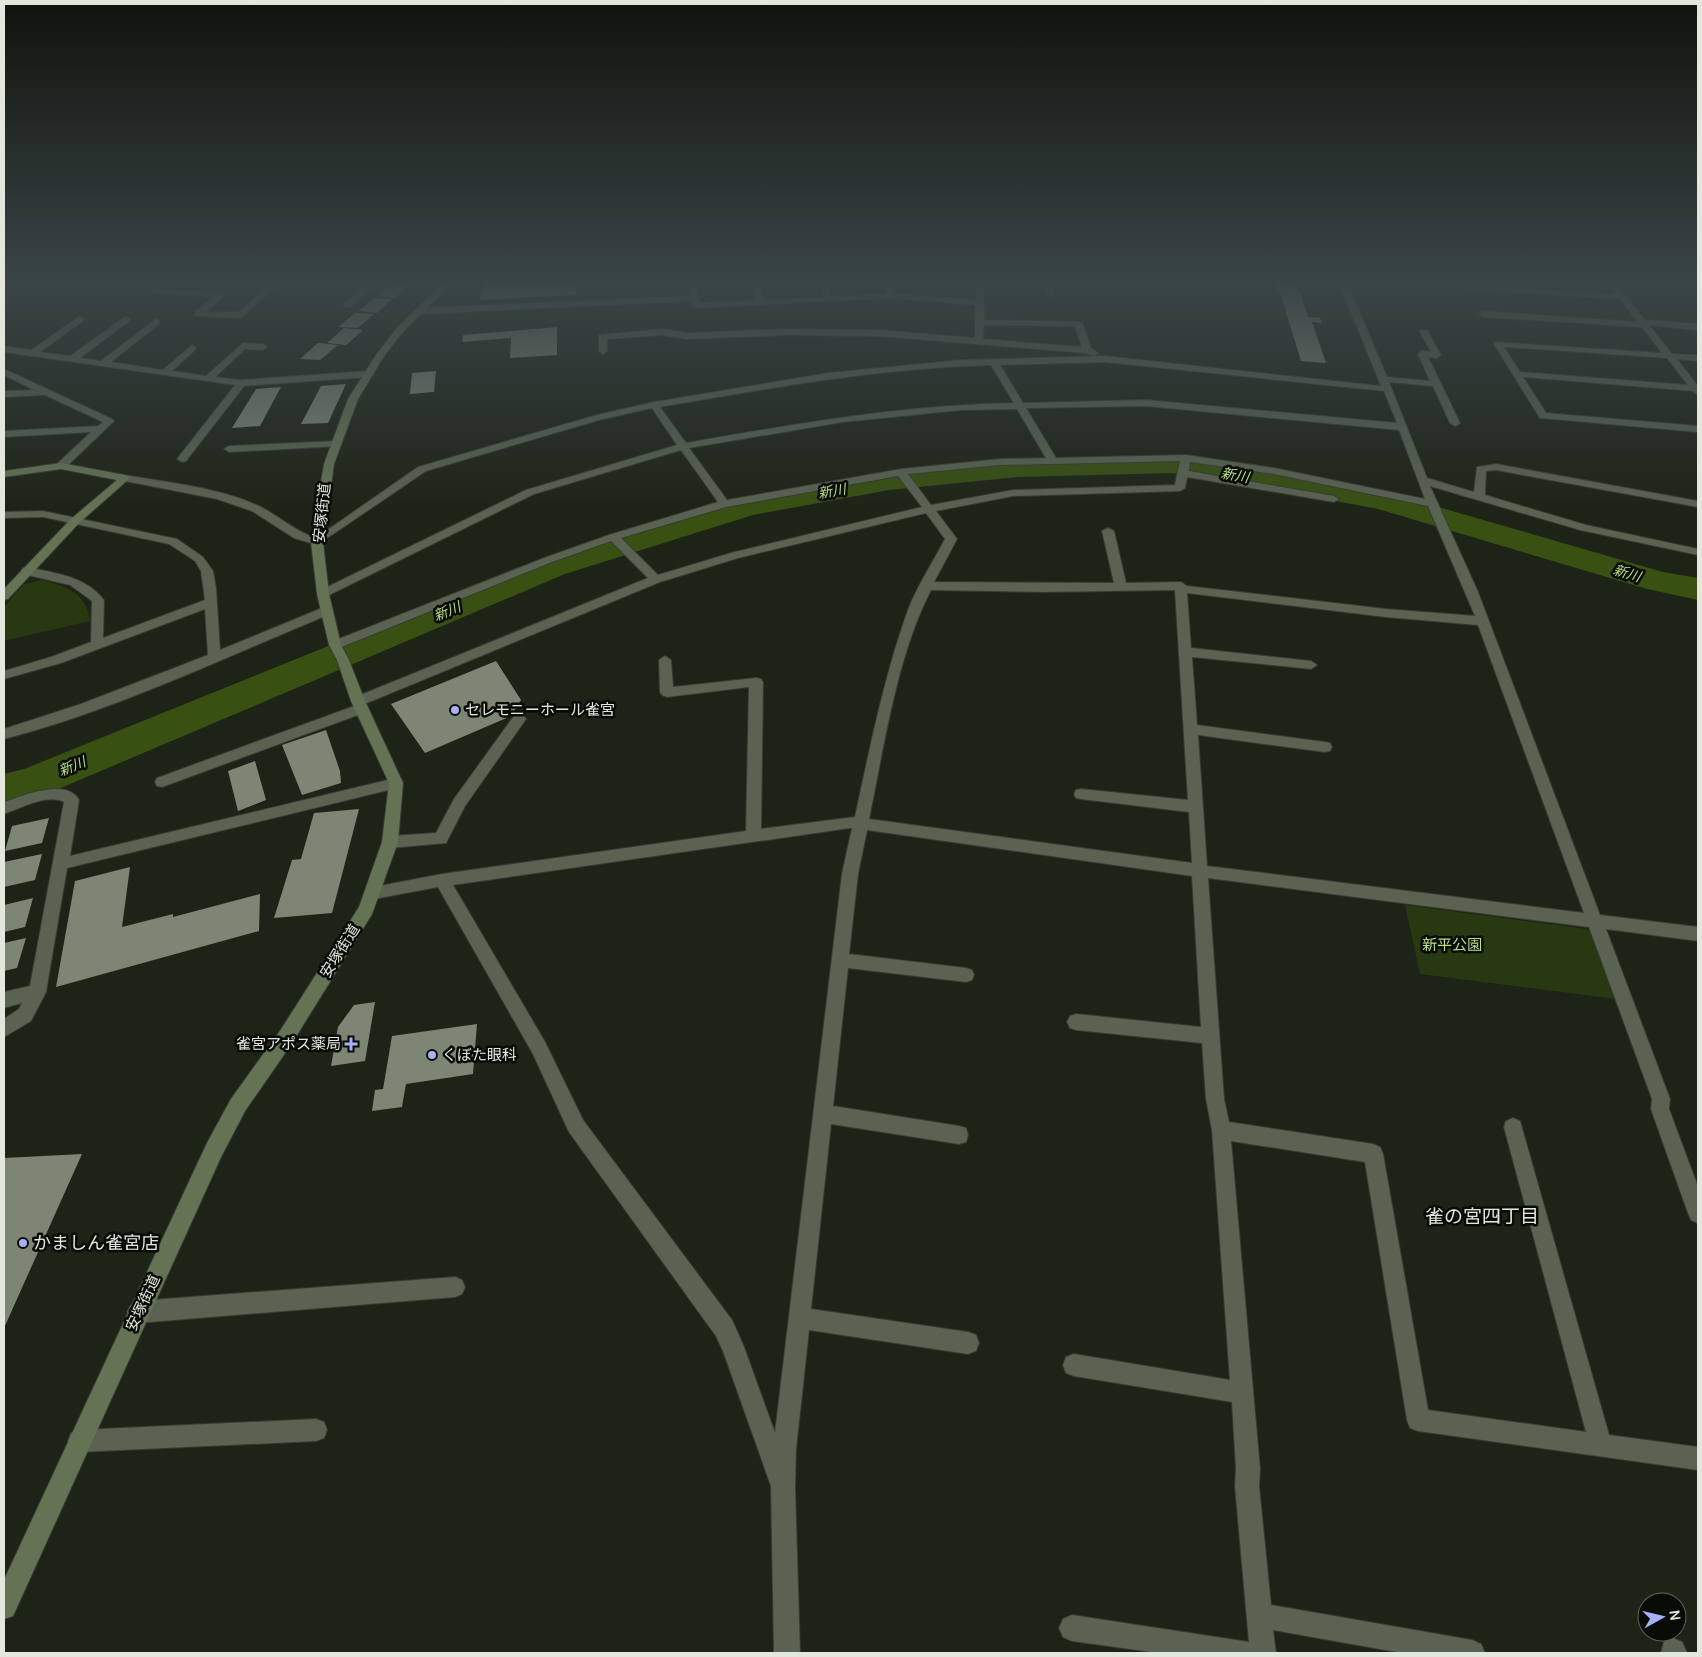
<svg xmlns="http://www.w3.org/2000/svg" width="1702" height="1657" viewBox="0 0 1702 1657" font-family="Manrope,'Noto Sans JP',sans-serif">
<rect width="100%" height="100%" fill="#1d2316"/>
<path fill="#283810" d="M 42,580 C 66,587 87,592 90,621 L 4,641 L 4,607 L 24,584 Z
M 1405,905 L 1586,929 L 1593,933 L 1616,999 L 1420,974 Z"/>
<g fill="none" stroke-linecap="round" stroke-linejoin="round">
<path fill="#385012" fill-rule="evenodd" d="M 1172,455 L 1230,463 L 1383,491 L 1663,572 L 1698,578 L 1698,600 L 1647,589 L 1378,509 L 1230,481 L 1172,473 L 1019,477 L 889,490 L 753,515 L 565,574 L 49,793 L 4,806 L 4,774 L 24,769 L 541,560 L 736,499 L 889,472 L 1019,459 Z"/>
</g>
<path fill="#7d8574" d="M 485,280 L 578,280 L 575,295 L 479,300 Z
M 1273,280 L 1296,280 L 1308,317 L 1320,318 L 1322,323 L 1312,322 L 1326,363 L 1301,361 L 1280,292 L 1277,292 Z
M 392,284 L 410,285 L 395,298 L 377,296 Z
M 374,298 L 392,299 L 377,313 L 358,311 Z
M 355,313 L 374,314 L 358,328 L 339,327 Z
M 557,327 L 557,355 L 510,358 L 511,338 L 462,342 L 463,335 Z
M 344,328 L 363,330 L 346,345 L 327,343 Z
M 318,343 L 338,345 L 320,360 L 300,359 Z
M 436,371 L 434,392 L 410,394 L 412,373 Z
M 346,384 L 328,423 L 301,424 L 321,386 Z
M 281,387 L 260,426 L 232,428 L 256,389 Z
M 496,661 L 521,700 L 511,716 L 425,753 L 391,704 Z
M 326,730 L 340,771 L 341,783 L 302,795 L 282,745 Z
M 255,761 L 266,800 L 238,811 L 228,771 Z
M 359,809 L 332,913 L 274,918 L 292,860 L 301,859 L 314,813 Z
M 49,818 L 42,843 L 5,851 L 12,826 Z
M 42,854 L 35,880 L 4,887 L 4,862 Z
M 130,867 L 122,927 L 173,914 L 173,917 L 260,894 L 259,931 L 56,987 L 75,881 Z
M 33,898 L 25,927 L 4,932 L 4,905 Z
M 26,938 L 17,968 L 4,971 L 4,943 Z
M 375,1002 L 365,1061 L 331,1066 L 338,1027 L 354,1005 Z
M 477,1024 L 473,1074 L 406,1084 L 402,1107 L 372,1111 L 375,1090 L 383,1089 L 392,1036 Z
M 82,1154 L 4,1328 L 4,1158 Z"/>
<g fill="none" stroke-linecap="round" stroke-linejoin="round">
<defs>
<path id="street" d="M 165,280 L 174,280 L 163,290 L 224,292 L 224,296 L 206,312 L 239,312 L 274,280 L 283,280 L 241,318 L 195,316 L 195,312 L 214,296 L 152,294 L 152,290 Z
M 373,280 L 382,280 L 350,307 L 344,307 L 344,303 Z
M 687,280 L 695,280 L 700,303 L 755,300 L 752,280 L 760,280 L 764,300 L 823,297 L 818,280 L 826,280 L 831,297 L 886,294 L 887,280 L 895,280 L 894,294 L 976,300 L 976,280 L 984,280 L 984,320 L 1082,322 L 1091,348 L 1098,353 L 1094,356 L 1085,353 L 878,336 L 789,335 L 687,339 L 663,335 L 607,339 L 607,351 L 603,354 L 599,351 L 599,335 L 663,329 L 687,333 L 789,329 L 878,330 L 975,338 L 975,305 L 890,298 L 696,308 L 692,306 L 691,301 L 420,314 L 416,311 L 420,308 L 690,296 ZM 984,325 L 1075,326 L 1082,347 L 983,339 Z
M 1045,280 L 1053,280 L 1054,296 L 1047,294 Z
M 1338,280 L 1346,280 L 1387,377 L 1430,381 L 1418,354 L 1422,351 L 1431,352 L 1420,332 L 1421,330 L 1427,330 L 1441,355 L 1437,358 L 1428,357 L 1460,423 L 1458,425 L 1455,426 L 1450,423 L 1433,386 L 1389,382 L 1427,478 L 1474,492 L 1477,467 L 1496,464 L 1698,501 L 1698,507 L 1496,470 L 1486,471 L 1485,495 L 1586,525 L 1698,549 L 1698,555 L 1580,530 L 1430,486 L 1478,592 L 1600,915 L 1698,927 L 1698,941 L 1606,929 L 1670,1099 L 1669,1109 L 1698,1187 L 1698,1223 L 1691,1220 L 1688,1213 L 1651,1109 L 1652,1099 L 1589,927 L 1208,878 L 1224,1099 L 1229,1122 L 1373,1144 L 1380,1147 L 1383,1154 L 1428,1410 L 1586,1432 L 1504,1127 L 1506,1121 L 1513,1118 L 1520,1121 L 1609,1435 L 1698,1447 L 1698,1470 L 1418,1431 L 1410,1428 L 1407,1420 L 1365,1162 L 1231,1141 L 1260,1469 L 1259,1486 L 1271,1605 L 1472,1640 L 1481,1644 L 1485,1653 L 1402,1653 L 1273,1630 L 1276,1653 L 1159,1653 L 1072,1641 L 1063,1637 L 1059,1628 L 1063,1619 L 1072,1615 L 1249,1642 L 1235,1486 L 1236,1469 L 1232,1402 L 1074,1376 L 1066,1373 L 1063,1365 L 1066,1357 L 1074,1354 L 1230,1380 L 1212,1130 L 1206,1099 L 1202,1043 L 1076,1030 L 1070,1028 L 1067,1022 L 1070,1016 L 1076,1014 L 1201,1027 L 1192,876 L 867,830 L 858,874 L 849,954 L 966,968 L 972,970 L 974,975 L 972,980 L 966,982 L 848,968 L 833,1106 L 959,1126 L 966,1128 L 968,1135 L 966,1142 L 959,1144 L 831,1124 L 811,1309 L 968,1332 L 976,1335 L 979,1343 L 976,1351 L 968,1354 L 809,1330 L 796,1449 L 795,1487 L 800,1653 L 774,1653 L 771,1486 L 723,1351 L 716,1336 L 569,1132 L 533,1054 L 438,887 L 374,899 L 368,898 L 366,893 L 368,888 L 374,887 L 442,874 L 746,831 L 749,687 L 667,697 L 662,695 L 660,692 L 659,660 L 665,656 L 671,660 L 673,687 L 756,678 L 761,679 L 763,682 L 761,829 L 855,817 C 870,747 884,677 908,610 C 917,586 933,562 945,539 L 926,513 L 738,558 L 660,582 L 362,705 L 368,709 L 366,712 L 162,787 L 157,786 L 155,782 L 157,778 L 357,705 L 351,701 L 353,698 L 648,578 L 611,541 L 552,562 L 339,648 L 331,648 L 329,645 L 331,642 L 544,558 L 609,535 L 718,502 L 681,450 L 534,494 L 323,598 L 317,594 L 319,591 L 526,490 L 677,445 L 652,408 L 599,420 L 426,471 L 317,545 L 294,538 L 252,511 L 217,499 L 125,481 L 120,478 L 125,475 C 169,483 218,487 259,506 C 279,516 294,531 316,538 L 418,467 L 597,415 L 654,402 L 828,373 L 961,360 L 1105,356 L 1381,386 ZM 1105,362 L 1384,391 L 1397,423 L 1146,400 L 1023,403 L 1000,365 ZM 991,365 L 1014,403 C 902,405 795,424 686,443 L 660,407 C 770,388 880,368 991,365 ZM 1146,406 L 1399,430 L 1425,499 L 1274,468 L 1186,455 L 1056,458 L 1026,408 ZM 1017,409 L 1046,458 L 1000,459 L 901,469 L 727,500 L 689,448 L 843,422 L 962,410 ZM 1180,461 L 1175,485 L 1013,490 L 931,505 L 908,474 L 1000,465 ZM 1190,462 L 1274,474 L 1428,506 L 1475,616 L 1386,609 L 1187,586 L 1181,582 L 1126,583 L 1114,531 L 1108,528 L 1102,531 L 1114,583 L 934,582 L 957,539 L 936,511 L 1013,496 L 1180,491 L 1185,488 L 1187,477 L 1334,502 L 1339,499 L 1334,496 L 1189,471 ZM 898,476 L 922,507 L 731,553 L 658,575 L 621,538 L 726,507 ZM 931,590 L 1043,592 L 1175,590 L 1188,800 L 1081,789 L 1076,790 L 1074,794 L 1076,798 L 1081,799 L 1189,812 L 1192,863 L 869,819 C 884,747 897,655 931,590 ZM 1187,593 L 1386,617 L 1478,625 L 1584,913 L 1207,866 L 1198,735 L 1325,752 L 1330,751 L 1332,747 L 1330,743 L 1325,742 L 1197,725 L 1192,657 L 1311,669 L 1317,665 L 1311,661 L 1191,648 ZM 850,828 L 852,828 L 842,874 L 775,1433 L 744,1347 L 732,1320 L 583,1120 L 545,1042 L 453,885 Z
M 1605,280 L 1613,280 L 1645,320 L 1698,324 L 1698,330 L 1649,325 L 1672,354 L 1698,355 L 1698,361 L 1677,359 L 1698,386 L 1698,395 L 1693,391 L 1523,377 L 1546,413 L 1698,426 L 1698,432 L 1540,418 L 1494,344 L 1495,342 L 1662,353 L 1642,327 L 1483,317 L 1479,314 L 1483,311 L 1638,322 L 1620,299 L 1470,290 L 1466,288 L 1470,286 L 1616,294 ZM 1504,347 L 1667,358 L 1688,385 L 1520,372 Z
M 80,316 L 84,319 L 83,321 L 40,352 L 70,356 L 126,316 L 130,319 L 129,321 L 80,358 L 101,361 L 156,319 L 159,320 L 159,324 L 111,362 L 163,370 L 192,345 L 196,348 L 195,350 L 172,371 L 206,376 L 243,343 L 263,344 L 267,347 L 263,350 L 245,349 L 215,377 L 241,380 L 369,371 L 374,374 L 369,377 L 244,386 L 186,461 L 182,462 L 177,459 L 235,385 L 4,352 L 4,346 L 31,350 Z
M 4,369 L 112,419 L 114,421 L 65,468 L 57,468 L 56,466 L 57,464 L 91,432 L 4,437 L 4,431 L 98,426 L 103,422 L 45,395 L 4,397 L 4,391 L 34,390 L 4,375 Z
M 336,441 L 341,444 L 340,446 L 229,452 L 224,449 L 229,446 Z
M 43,511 L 177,539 L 203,557 L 213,571 L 216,588 L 220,650 L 322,608 L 330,608 L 332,611 L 330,614 C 223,658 116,710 4,739 L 4,729 L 81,704 L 208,655 L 205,609 L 61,663 L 4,679 L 4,671 L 51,657 L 91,642 L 92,601 L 70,585 L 23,574 L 21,571 L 23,568 L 27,567 C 54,573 86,576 104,600 L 103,638 L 205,600 L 201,571 L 195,561 L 169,544 L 43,517 L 4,518 L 4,512 Z
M 519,714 L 524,716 L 526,719 L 465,806 L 446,843 L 390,848 L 385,846 L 382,842 L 385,838 L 390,836 L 436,833 L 454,799 L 514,716 Z
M 396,778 L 401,779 L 403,783 L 401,787 L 67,868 L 46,992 L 31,1021 L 4,1037 L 4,1019 L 19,1009 L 22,1003 L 4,1008 L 4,992 L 30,986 L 64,802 C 48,793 21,808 4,814 L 4,802 C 22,796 67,777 79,800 L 70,856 Z
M 455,1277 L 462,1280 L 465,1287 L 462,1294 L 455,1297 L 138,1323 L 131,1319 L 127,1312 L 131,1305 L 138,1301 Z
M 316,1419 L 324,1422 L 327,1430 L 324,1438 L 316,1441 L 79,1452 L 71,1449 L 68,1441 L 71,1433 L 79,1430 Z
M 1673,1638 L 1682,1642 L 1687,1653 L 1661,1653 L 1664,1642 Z"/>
<path id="secondary" d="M 446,280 L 455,280 L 402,333 L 384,356 L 358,399 L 334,464 L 323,542 L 329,594 L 341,645 L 349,660 L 365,701 L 403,783 L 398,842 L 372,914 L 292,1043 L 245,1111 L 221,1157 L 13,1616 L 4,1619 L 4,1580 L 207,1143 L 231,1099 L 280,1031 L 359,907 L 382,842 L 389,783 L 351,701 L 337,660 L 329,645 L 317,594 L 311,542 L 324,464 L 348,399 L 376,355 L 396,329 Z
M 61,463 L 125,475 L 130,478 L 79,523 L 8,599 L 4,600 L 4,589 L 71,519 L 117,480 L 61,469 L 4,477 L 4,471 Z"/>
</defs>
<use href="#street" stroke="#373c33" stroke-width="2"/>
<use href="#secondary" stroke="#373c33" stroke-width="2"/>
<use href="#street" fill="#5a6252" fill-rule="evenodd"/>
<use href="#secondary" fill="#657355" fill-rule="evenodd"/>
</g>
<linearGradient id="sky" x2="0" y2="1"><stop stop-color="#10130c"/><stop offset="0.55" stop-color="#3a4547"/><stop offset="1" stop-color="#3a4547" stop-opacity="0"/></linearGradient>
<rect width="1702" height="512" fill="url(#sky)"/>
<g fill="#a8b0fc" stroke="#090b06" stroke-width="2">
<circle cx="455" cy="710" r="5"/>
<path d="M348.5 1036.5h5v5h5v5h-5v5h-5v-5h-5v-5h5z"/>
<circle cx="432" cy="1055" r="5"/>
<circle cx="23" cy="1243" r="5"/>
</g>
<g text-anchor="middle" stroke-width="5" stroke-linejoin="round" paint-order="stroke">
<g font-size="14" font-style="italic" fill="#b7df86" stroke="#090b06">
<text transform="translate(1235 475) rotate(10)" y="5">新川</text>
<text transform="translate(832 491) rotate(-10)" y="5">新川</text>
<text transform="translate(1627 573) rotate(17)" y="5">新川</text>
<text transform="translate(447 611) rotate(-22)" y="5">新川</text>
<text transform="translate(72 766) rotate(-22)" y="5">新川</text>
</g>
<g font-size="15" fill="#e3e7de" stroke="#090b06">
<text transform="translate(322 513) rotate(-84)" y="5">安塚街道</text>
<text transform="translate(340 951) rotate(-58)" y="5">安塚街道</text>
<text transform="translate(143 1303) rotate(-65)" y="5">安塚街道</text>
</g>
<g font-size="15" fill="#e3e7de" stroke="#090b06" text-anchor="start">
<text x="465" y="715">セレモニーホール雀宮</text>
<text x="341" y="1049" text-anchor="end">雀宮アポス薬局</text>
<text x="442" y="1060">くぼた眼科</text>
</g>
<g font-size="15" fill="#b7df87" stroke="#090b06">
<text x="1452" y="950">新平公園</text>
</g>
<g font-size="18" fill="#e3e7de" stroke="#090b06" text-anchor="start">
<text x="33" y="1249">かましん雀宮店</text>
</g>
<g font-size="19" fill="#e3e7de" stroke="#090b06">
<text x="1482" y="1223">雀の宮四丁目</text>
</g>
</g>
<rect width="1702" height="1657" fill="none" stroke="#e3e7de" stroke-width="10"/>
<g transform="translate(1662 1617) rotate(82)"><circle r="24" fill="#090b06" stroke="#60635c"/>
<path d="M0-4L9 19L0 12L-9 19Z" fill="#a8b0fc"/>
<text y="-8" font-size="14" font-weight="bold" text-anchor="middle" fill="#e3e7de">N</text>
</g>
</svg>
